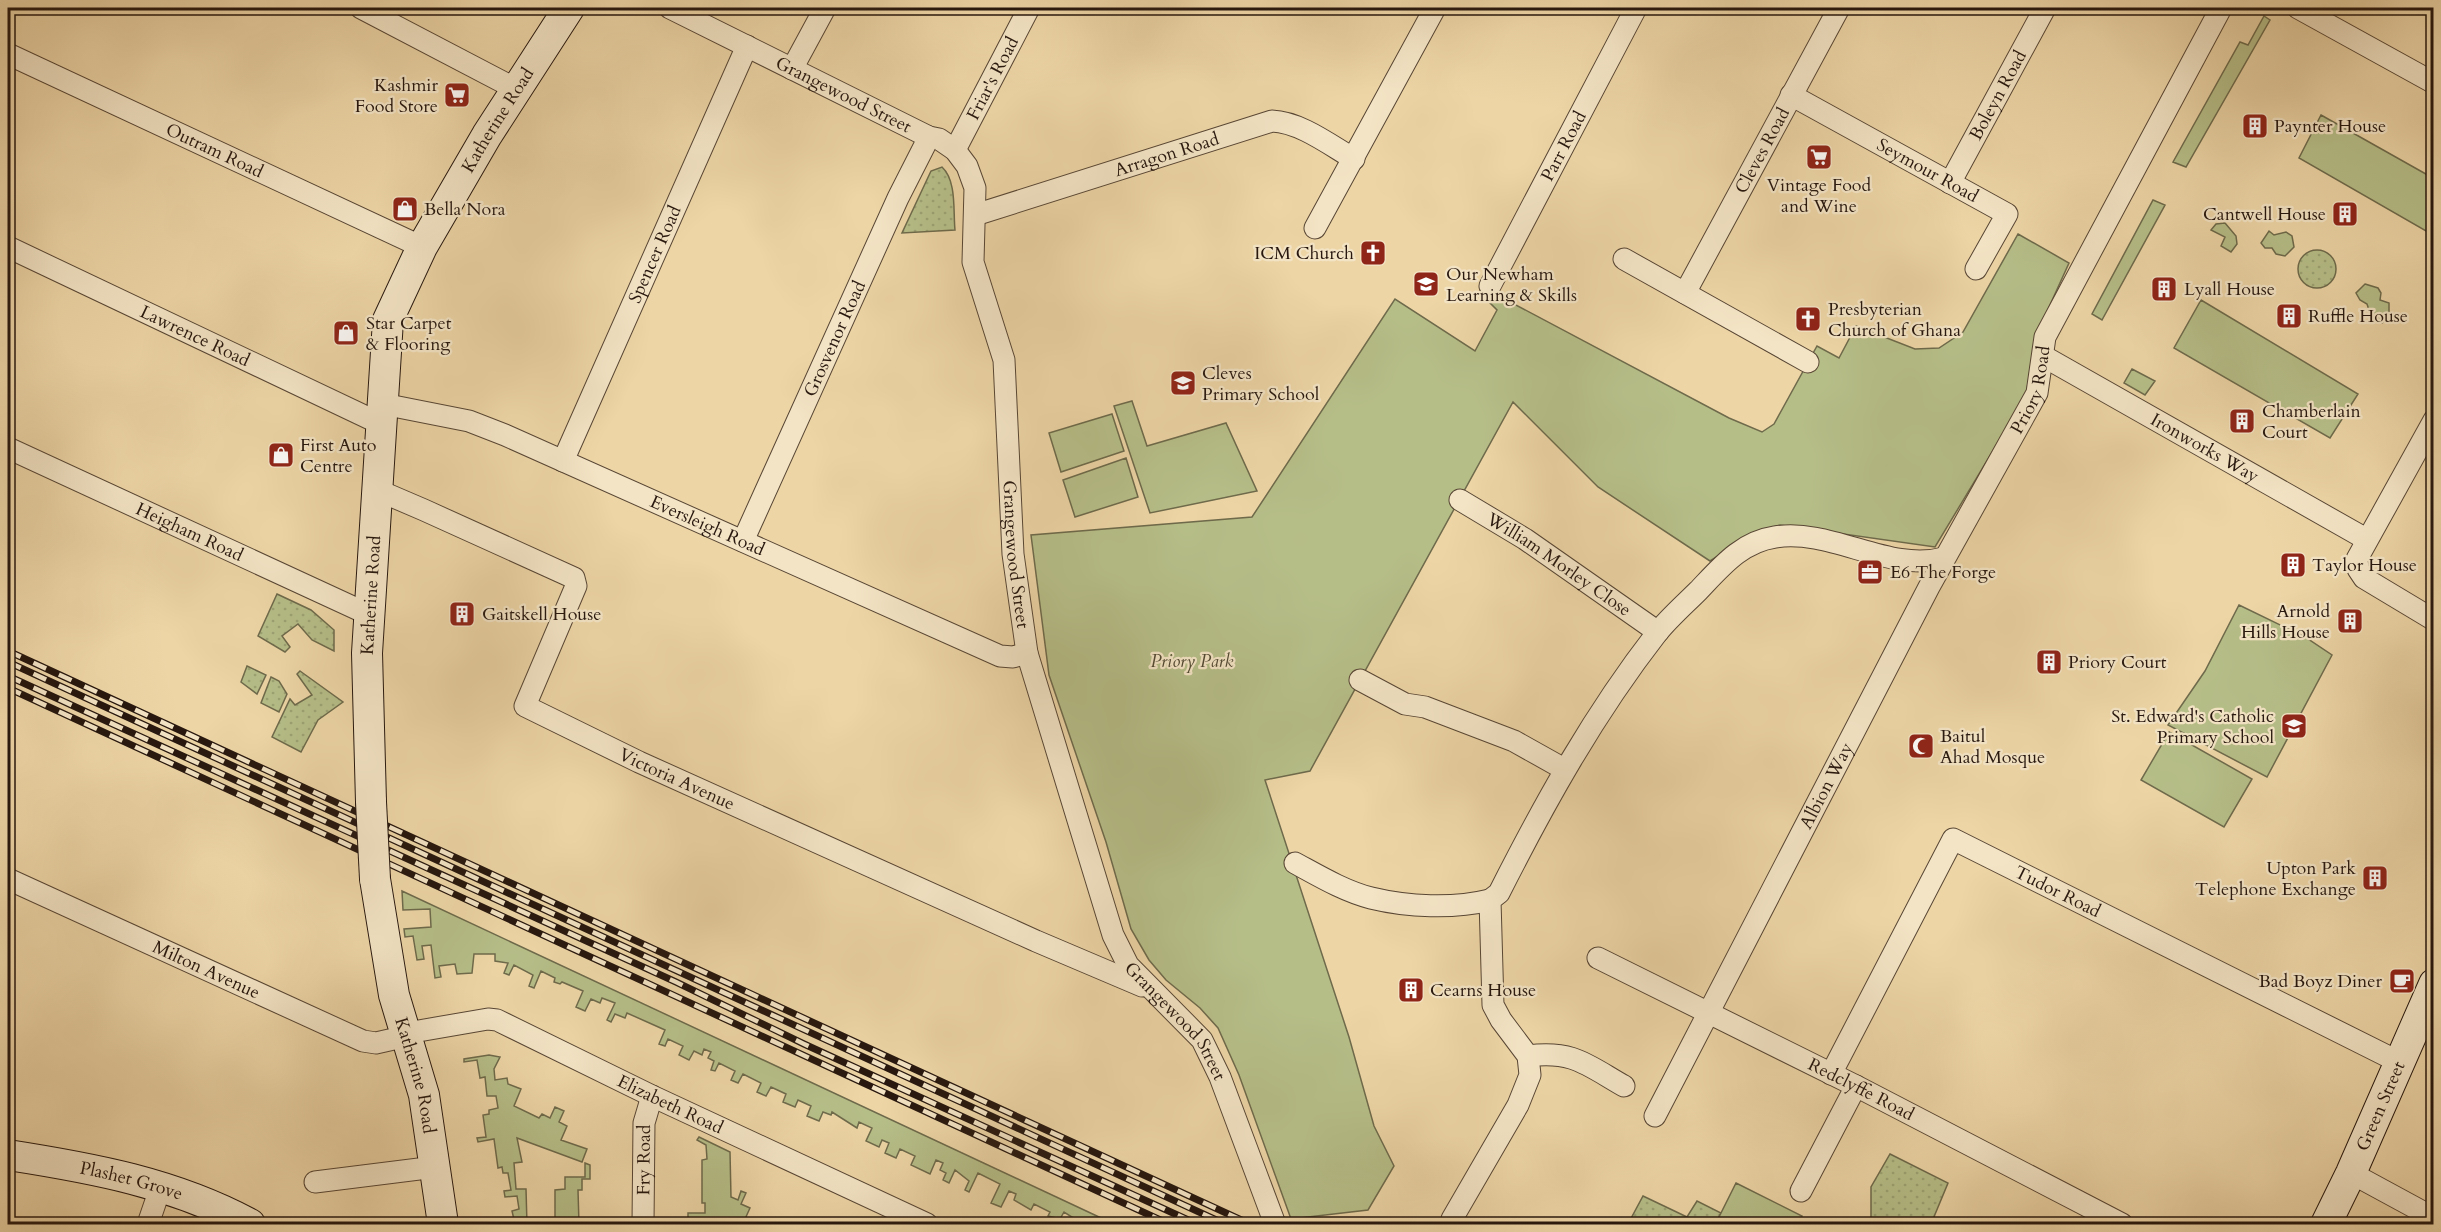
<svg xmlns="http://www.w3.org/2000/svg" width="2441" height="1232" viewBox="0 0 2441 1232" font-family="Cardo,serif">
<defs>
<pattern id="grass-dots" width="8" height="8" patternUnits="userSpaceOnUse" patternTransform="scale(1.5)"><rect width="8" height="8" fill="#b6be88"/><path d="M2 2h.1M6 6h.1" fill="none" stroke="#9ca374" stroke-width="1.8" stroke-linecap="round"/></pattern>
</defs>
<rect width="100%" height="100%" fill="#edd5a6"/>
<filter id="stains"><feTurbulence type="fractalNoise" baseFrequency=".00333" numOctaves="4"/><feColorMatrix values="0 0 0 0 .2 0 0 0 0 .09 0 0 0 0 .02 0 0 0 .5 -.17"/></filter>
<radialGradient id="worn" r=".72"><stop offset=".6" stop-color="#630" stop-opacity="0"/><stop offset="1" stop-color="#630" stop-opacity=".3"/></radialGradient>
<path fill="url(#grass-dots)" stroke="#6e6a4b" stroke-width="1.5" d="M 942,167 C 957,181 953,211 955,230 L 902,233 L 931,171 Z
M2298 269a19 19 0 1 1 38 0a19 19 0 1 1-38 0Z
M 277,594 L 311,610 L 334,630 L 334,651 L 312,640 L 298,624 L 282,636 L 290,647 L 285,652 L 258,636 Z
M 247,666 L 266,675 L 257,694 L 241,682 Z
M 300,671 L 343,702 L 318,720 L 301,752 L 272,737 L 290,699 L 295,705 L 312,695 L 297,674 Z
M 271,677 L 279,681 L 287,694 L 279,712 L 261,703 Z
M 1890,1154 L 1948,1183 L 1931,1224 L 1871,1224 L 1871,1187 Z
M 1643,1196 L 1687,1217 L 1697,1201 L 1721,1213 L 1716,1222 L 1720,1224 L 1628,1224 Z"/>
<path fill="#b6be88" stroke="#6e6a4b" stroke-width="1.5" d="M 2264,16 L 2270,20 L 2186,167 L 2173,162 L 2240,42 L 2248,45 Z
M 2321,115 L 2433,178 L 2433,235 L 2299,158 Z
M 2153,200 L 2165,205 L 2102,320 L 2092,314 Z
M 2225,223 L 2236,236 L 2237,244 L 2231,252 L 2221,246 L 2225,237 L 2211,230 L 2216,224 Z
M 2269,231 L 2274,235 L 2286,232 L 2292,236 L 2294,247 L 2285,256 L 2276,254 L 2272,248 L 2265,248 L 2261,243 Z
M 2018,234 L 2069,263 L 2035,338 L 2026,396 L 1935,547 L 1780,525 L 1757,532 L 1710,561 L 1598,487 L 1513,402 L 1310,771 L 1265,780 L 1349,1037 L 1374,1126 L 1394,1166 L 1368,1210 L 1291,1219 L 1239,1075 L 1218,1028 L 1200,1008 L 1166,980 L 1149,960 L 1131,929 L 1106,842 L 1049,675 L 1031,535 L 1252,517 L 1395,299 L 1475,351 L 1497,310 L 1487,300 L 1499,296 L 1729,418 L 1762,432 L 1774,424 L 1817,346 L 1839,358 L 1856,326 L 1915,349 L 1939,348 L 1963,332 Z
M 2365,284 L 2378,288 L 2381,293 L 2380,300 L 2389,303 L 2389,317 L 2382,323 L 2371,316 L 2367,304 L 2360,300 L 2356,293 Z
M 2201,300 L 2358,394 L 2330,438 L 2174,348 Z
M 2132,369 L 2155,381 L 2145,395 L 2124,383 Z
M 1132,401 L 1147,446 L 1226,423 L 1257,491 L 1150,513 L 1114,406 Z
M 1112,414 L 1124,451 L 1061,472 L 1049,433 Z
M 1126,458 L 1138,497 L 1075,517 L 1063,480 Z
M 2239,605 L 2305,637 L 2332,655 L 2267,777 L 2168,725 L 2205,671 Z
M 2169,732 L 2252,779 L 2224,827 L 2141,780 Z
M 402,891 L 1114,1224 L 1083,1224 L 1064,1212 L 1060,1219 L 1048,1216 L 1050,1212 L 1034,1204 L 1031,1210 L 1014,1200 L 1016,1194 L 1009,1191 L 1001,1207 L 991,1203 L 1000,1184 L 978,1173 L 969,1192 L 965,1190 L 969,1181 L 955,1170 L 949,1183 L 943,1180 L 946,1173 L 940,1170 L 943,1163 L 936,1160 L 930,1174 L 911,1165 L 915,1156 L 900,1149 L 896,1158 L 885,1153 L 889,1143 L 882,1140 L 879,1147 L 866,1141 L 872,1128 L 859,1122 L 857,1128 L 832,1112 L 831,1115 L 823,1112 L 819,1121 L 807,1116 L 811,1106 L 798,1100 L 795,1107 L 783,1102 L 786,1094 L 771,1087 L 766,1096 L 757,1092 L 761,1083 L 743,1074 L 738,1083 L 731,1080 L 735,1071 L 719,1063 L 715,1071 L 711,1070 L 714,1061 L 708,1058 L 711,1052 L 704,1049 L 702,1055 L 694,1051 L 689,1060 L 679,1055 L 683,1046 L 668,1039 L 665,1046 L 659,1044 L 665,1030 L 627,1013 L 625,1018 L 615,1014 L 611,1022 L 607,1020 L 615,1003 L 602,998 L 600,1003 L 591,999 L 585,1011 L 576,1007 L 583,991 L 562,982 L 560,984 L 554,982 L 555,978 L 541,971 L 534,988 L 529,986 L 533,975 L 514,965 L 509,975 L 504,973 L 508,963 L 495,961 L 495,954 L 474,954 L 472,973 L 457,974 L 455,964 L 439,966 L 441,977 L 435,978 L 431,945 L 422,946 L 424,959 L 417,960 L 413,936 L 405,937 L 404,929 L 431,927 L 430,909 L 403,910 Z
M 489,1055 L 500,1057 L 494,1069 L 495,1080 L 507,1078 L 508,1084 L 521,1089 L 514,1106 L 539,1118 L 542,1114 L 550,1118 L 555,1107 L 564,1111 L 559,1122 L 567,1126 L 561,1140 L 587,1149 L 582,1162 L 517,1138 L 522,1162 L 514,1163 L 516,1189 L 526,1189 L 527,1224 L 515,1224 L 512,1211 L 519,1209 L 517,1196 L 505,1197 L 504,1191 L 511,1190 L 508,1173 L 503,1173 L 502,1167 L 498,1168 L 494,1139 L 478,1142 L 477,1138 L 486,1137 L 483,1115 L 489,1114 L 489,1110 L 498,1108 L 496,1096 L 487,1096 L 485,1077 L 480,1078 L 477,1060 L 464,1062 L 464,1059 Z
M 699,1137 L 730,1152 L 731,1197 L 738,1200 L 741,1191 L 746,1193 L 741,1204 L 750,1208 L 745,1219 L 758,1224 L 688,1222 L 688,1213 L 705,1213 L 705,1203 L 702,1203 L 702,1160 L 707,1159 L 706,1145 L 697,1140 Z
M 585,1163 L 590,1165 L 590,1179 L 582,1179 L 582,1190 L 578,1190 L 579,1224 L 555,1224 L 555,1190 L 565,1189 L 565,1177 L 585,1177 Z
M 1736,1183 L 1802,1216 L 1797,1224 L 1716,1223 Z"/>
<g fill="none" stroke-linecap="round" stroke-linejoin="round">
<defs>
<g id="street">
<path d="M 361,8 L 516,89"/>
<path id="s1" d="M 670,8 L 929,137 L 939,139 L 955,150 L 967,166 L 975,188 L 973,262 L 1004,360 L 1013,554 L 1027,653 L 1113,935 L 1128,965 L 1202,1040 L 1220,1077 L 1275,1224"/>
<path d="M 2298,8 L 2434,83"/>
<path id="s2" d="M 8,54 L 422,247"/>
<path d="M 792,69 L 825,8"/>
<path id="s3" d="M 1791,95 L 2007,214 L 1976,269"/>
<path id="s4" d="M 955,150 L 1029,8"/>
<path id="s5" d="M 1950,183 L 2045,8"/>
<path id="s6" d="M 975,215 L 1272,121 C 1300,122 1330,145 1354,159"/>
<path d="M 1315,228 L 1435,8"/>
<path id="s7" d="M 8,247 L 381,424"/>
<path d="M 1624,259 L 1808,362"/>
<path id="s8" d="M 1490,286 L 1636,8"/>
<path id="s9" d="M 1685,293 L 1839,8"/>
<path id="s10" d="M 2043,356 L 2366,539"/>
<path id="s11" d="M 383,404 L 469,421 L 505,435 L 1000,656 L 1013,657 L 1027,653"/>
<path d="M 2434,420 L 2357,559 L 2358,569 L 2364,578 L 2434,620"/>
<path id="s12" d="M 8,448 L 370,615"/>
<path id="s13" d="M 563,461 L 747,46"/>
<path id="s14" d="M 375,493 L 389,495 L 424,510 L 574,578 L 576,586 L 525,706 L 639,762 L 1036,941 L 1142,986"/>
<path id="s15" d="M 1460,500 L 1525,539 L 1658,632"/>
<path id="s16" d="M 743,541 L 898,198 L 929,137"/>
<path d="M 1360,680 L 1405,704 L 1425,707 L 1514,741 L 1564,769"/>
<path d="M 1295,863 C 1319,876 1344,891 1371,898 C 1408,907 1453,909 1490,900"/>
<path id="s17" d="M 8,879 L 363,1041 L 376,1043 L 407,1036"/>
<path id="s18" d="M 1598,958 L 1856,1086 L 2122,1224"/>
<path id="s19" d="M 407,1033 L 488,1019 L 497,1020 L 652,1096 L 927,1224"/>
<path d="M 1528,1056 C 1573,1050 1587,1065 1624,1086"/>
<path id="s20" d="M 1831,1074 L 1953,839 L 2401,1063"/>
<path id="s21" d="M 1655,1116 L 1929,587 L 2037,393 L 2045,337 L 2221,8"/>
<path d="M 2351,1173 L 2434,1218"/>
<path d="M 315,1182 L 435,1167"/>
<path d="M 1801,1191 L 1856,1086"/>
<path d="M 1452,1219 L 1518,1105 L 1530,1075 L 1528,1056 L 1501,1020 L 1493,1005 L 1490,900 L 1499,893 C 1545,802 1594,714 1657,633 C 1669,618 1685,604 1698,591 C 1721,567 1741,542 1775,537 C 1832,528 1889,573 1944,558"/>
<path d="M 148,1224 L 161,1186"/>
<path id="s22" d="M 643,1224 L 644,1123 L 652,1096"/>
</g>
<g id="secondary">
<path id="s23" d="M 371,802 L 367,653 L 388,320 L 422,247 L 487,135 L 569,8"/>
<path id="s24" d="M 375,879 L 394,995 L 424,1095 L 443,1224"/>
<path id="s25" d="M 8,1155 C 92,1168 174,1183 250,1224"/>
<path id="s26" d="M 2326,1224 L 2351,1173 L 2434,984"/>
</g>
</defs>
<use href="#street" stroke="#584634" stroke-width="23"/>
<use href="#secondary" stroke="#27170e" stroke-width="32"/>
<use href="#street" stroke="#f3e4c5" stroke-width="21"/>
<use href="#secondary" stroke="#f3e4c5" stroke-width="30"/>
<defs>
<path id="rail" d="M 8,651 L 1250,1224
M 8,662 L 1225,1224
M 8,676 L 676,982 L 804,1044 L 1197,1224
M 8,688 L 1169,1224"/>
</defs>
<use href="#rail" stroke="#27170e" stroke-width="7"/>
<use href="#rail" stroke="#f3e4c5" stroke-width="4.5" stroke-dasharray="14" stroke-linecap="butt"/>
<defs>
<path id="secondary-bridge" d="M 371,802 L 375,879"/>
</defs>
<use href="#secondary-bridge" stroke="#27170e" stroke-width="32" stroke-linecap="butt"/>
<use href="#secondary-bridge" stroke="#f3e4c5" stroke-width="30"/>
</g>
<defs>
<symbol id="supermarket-square" viewBox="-11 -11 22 22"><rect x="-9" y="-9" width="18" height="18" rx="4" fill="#8f2418" stroke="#f3e4c5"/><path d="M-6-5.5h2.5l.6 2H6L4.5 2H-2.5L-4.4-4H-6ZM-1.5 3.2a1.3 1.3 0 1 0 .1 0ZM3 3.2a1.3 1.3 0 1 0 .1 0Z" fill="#fff"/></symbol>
<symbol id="building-square" viewBox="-11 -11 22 22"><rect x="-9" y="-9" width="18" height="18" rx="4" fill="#8f2418" stroke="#f3e4c5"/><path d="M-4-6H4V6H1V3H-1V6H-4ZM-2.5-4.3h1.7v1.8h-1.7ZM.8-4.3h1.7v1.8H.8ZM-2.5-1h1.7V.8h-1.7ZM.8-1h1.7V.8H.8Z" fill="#fff"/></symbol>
<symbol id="shop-square" viewBox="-11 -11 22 22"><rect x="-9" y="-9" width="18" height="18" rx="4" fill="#8f2418" stroke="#f3e4c5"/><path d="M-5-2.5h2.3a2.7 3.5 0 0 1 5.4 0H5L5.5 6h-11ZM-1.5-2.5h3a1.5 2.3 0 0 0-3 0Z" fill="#fff"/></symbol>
<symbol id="church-square" viewBox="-11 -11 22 22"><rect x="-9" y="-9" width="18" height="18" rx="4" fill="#8f2418" stroke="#f3e4c5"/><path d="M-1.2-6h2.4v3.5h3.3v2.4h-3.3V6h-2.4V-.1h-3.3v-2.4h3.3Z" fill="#fff"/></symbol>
<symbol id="university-square" viewBox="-11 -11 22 22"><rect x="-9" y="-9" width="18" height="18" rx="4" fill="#8f2418" stroke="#f3e4c5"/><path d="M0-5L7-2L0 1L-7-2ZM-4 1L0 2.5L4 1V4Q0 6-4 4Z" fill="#fff"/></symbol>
<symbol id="school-square" viewBox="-11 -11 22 22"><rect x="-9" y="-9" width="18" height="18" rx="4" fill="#8f2418" stroke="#f3e4c5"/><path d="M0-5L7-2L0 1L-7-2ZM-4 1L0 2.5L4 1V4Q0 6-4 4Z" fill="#fff"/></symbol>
<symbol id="office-square" viewBox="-11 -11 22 22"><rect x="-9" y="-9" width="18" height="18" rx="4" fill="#8f2418" stroke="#f3e4c5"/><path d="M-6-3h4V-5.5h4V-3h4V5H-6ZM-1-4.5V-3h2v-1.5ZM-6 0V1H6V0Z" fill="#fff"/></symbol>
<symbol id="mosque-square" viewBox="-11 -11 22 22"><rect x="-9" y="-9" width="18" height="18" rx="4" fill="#8f2418" stroke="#f3e4c5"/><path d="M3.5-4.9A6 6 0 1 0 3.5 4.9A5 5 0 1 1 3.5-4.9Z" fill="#fff"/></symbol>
<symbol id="cafe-square" viewBox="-11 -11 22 22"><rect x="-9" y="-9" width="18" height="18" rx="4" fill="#8f2418" stroke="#f3e4c5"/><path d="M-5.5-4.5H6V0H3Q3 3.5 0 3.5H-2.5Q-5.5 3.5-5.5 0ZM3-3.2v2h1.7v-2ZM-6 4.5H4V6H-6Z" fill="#fff"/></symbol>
</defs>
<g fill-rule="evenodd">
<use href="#supermarket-square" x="442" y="80" width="30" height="30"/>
<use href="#building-square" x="2240" y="111" width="30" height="30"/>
<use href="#supermarket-square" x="1804" y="142" width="30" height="30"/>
<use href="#shop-square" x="390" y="194" width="30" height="30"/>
<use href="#building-square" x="2330" y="199" width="30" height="30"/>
<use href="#church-square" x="1358" y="238" width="30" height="30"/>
<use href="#university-square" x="1411" y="269" width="30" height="30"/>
<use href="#building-square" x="2149" y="274" width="30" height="30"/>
<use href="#building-square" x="2274" y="301" width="30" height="30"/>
<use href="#church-square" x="1793" y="304" width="30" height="30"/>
<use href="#shop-square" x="331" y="318" width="30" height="30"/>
<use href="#school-square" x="1168" y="368" width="30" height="30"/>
<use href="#building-square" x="2227" y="406" width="30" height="30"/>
<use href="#shop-square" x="266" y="440" width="30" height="30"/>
<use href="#building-square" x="2278" y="550" width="30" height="30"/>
<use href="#office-square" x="1855" y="557" width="30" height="30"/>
<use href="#building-square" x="447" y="599" width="30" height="30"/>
<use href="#building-square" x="2335" y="606" width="30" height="30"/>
<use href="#building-square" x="2034" y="647" width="30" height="30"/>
<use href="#school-square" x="2279" y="711" width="30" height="30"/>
<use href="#mosque-square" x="1906" y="731" width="30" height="30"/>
<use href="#building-square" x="2360" y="863" width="30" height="30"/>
<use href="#cafe-square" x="2387" y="966" width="30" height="30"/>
<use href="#building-square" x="1396" y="975" width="30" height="30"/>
</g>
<g text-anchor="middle" stroke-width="4.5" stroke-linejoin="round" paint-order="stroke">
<g font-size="18" fill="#27170e" stroke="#f3e4c5">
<text dy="6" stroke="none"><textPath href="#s4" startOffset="81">Friar's Road</textPath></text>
<text dy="6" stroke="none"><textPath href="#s1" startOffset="194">Grangewood Street</textPath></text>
<text dy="6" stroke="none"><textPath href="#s5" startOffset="100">Boleyn Road</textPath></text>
<text dy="6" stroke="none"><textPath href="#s23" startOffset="711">Katherine Road</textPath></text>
<text dy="6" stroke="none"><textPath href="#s8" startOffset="158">Parr Road</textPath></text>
<text dy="6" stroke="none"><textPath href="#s2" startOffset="228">Outram Road</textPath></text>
<text dy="6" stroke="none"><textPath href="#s9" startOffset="162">Cleves Road</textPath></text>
<text dy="6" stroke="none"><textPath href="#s6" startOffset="201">Arragon Road</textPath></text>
<text dy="6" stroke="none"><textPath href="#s3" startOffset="156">Seymour Road</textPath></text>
<text dy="6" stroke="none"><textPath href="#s13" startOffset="226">Spencer Road</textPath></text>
<text dy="6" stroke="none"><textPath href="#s7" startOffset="207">Lawrence Road</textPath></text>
<text dy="6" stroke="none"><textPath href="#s16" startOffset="222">Grosvenor Road</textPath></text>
<text dy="6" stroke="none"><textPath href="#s21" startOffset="819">Priory Road</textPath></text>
<text dy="6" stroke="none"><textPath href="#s10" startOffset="186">Ironworks Way</textPath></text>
<text dy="6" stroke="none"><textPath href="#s11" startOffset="348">Eversleigh Road</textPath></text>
<text dy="6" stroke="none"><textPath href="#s12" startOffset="200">Heigham Road</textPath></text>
<text dy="6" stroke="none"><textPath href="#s1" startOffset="734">Grangewood Street</textPath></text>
<text dy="6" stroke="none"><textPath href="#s15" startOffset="118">William Morley Close</textPath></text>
<text dy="6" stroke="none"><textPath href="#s23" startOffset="207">Katherine Road</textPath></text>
<text dy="6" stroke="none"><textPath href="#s14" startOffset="524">Victoria Avenue</textPath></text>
<text dy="6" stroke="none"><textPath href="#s21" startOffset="372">Albion Way</textPath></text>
<text dy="6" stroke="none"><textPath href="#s20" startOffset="382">Tudor Road</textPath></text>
<text dy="6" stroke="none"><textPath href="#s17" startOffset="218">Milton Avenue</textPath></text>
<text dy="6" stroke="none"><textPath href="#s1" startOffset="1236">Grangewood Street</textPath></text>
<text dy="6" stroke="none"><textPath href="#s24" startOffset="201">Katherine Road</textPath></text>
<text dy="6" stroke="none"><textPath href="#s18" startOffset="294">Redclyffe Road</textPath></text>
<text dy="6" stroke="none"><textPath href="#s19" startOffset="284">Elizabeth Road</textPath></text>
<text dy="6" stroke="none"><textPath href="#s26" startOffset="130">Green Street</textPath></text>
<text dy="6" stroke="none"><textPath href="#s22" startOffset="64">Fry Road</textPath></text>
<text dy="6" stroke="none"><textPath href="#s25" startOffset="126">Plashet Grove</textPath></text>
</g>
<g font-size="18" fill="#27170e" stroke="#f3e4c5" text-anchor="start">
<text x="438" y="91" text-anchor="end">Kashmir<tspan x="438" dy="21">Food Store</tspan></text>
<text x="2274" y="132">Paynter House</text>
<text x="1819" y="191" text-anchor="middle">Vintage Food<tspan x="1819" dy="21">and Wine</tspan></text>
<text x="424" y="215">Bella Nora</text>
<text x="2326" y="220" text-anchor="end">Cantwell House</text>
<text x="1354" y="259" text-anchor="end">ICM Church</text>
<text x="1446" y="280">Our Newham<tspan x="1446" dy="21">Learning &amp; Skills</tspan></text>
<text x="2184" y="295">Lyall House</text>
<text x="1828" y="315">Presbyterian<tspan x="1828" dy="21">Church of Ghana</tspan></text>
<text x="2308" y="322">Ruffle House</text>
<text x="366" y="329">Star Carpet<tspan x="366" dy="21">&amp; Flooring</tspan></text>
<text x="1202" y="379">Cleves<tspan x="1202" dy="21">Primary School</tspan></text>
<text x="2262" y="417">Chamberlain<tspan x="2262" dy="21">Court</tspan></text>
<text x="300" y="451">First Auto<tspan x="300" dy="21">Centre</tspan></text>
<text x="2312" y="571">Taylor House</text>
<text x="1890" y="578">E6 The Forge</text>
<text x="2330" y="617" text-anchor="end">Arnold<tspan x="2330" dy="21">Hills House</tspan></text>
<text x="482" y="620">Gaitskell House</text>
<text x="2068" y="668">Priory Court</text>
<text x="2274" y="722" text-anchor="end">St. Edward's Catholic<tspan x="2274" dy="21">Primary School</tspan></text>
<text x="1940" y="742">Baitul<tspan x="1940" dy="21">Ahad Mosque</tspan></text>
<text x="2356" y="874" text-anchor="end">Upton Park<tspan x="2356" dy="21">Telephone Exchange</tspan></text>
<text x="2382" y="987" text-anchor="end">Bad Boyz Diner</text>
<text x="1430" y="996">Cearns House</text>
</g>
<g font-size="18" font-style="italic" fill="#524933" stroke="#f3e4c5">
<text x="1192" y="667">Priory Park</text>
</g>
</g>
<rect width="2441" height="1232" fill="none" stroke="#edd5a6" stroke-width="30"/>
<rect x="9" y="9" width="2423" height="1214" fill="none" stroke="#27170e" stroke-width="3"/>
<rect x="15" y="15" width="2411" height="1202" fill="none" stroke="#27170e" stroke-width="1.5"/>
<rect width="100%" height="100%" filter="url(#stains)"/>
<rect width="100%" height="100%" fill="url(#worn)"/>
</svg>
